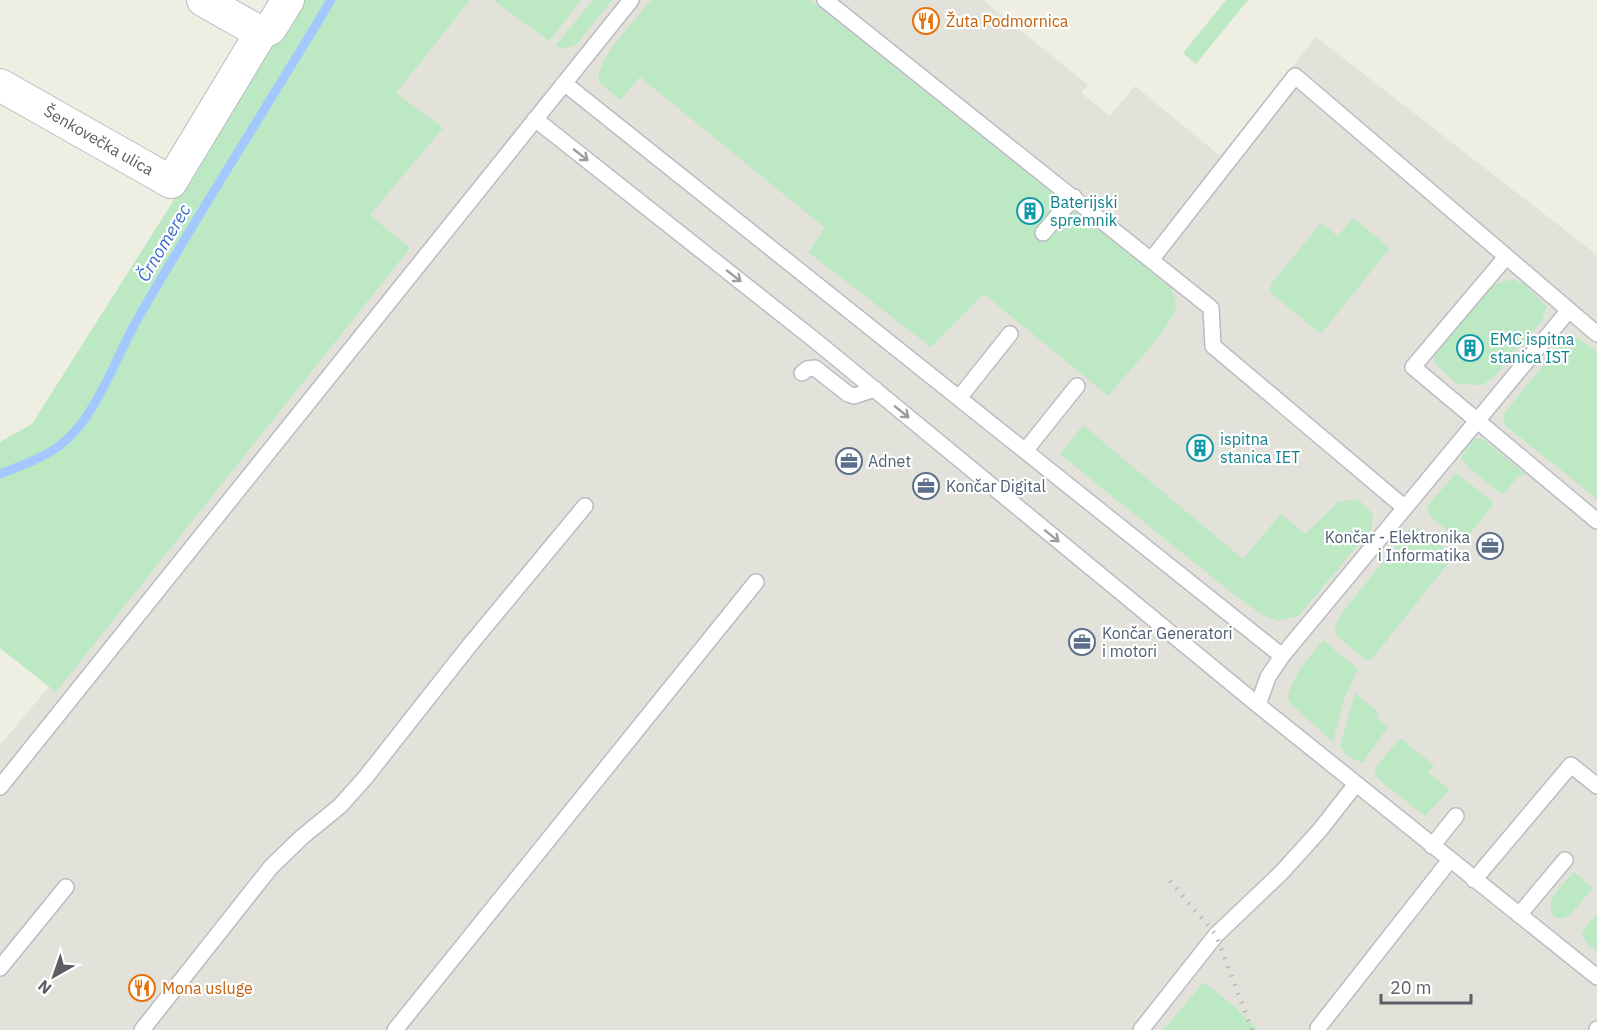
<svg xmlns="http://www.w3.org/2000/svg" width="1597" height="1030" viewBox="0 0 1597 1030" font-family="'IBM Plex Sans',sans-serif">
<rect width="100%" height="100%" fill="#efeee2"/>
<path fill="#e2e1da" d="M 396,0 L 983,0 L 1088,85 L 1081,93 L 1110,116 L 1135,86 L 1220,156 L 1316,37 L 1597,255 L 1597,1030 L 0,1030 L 0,745 L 49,687 L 0,648 L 0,561 Z"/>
<path fill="#bce9c3" d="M 295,0 L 470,0 L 396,93 L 443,128 L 370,215 L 410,248 L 56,692 L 0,648 L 0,442 L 32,424 L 177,195 Z
M 493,0 L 581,0 L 549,41 Z
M 593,0 L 612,0 L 576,45 L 563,49 L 555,46 Z
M 651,0 L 810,0 L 1171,288 C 1173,293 1176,300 1176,306 C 1176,322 1120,381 1108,396 L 984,294 L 931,347 L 808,252 L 825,228 L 640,77 L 620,100 L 598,81 C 599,55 635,21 651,0 Z
M 1226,0 L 1248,0 L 1196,64 L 1183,53 Z
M 1353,218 L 1390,248 L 1321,334 L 1270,292 L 1271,284 L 1321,223 L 1338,236 Z
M 1513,279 L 1524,284 L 1547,306 L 1542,321 L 1493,378 L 1482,385 L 1457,384 L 1435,364 L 1434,355 L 1493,285 Z
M 1578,338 L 1597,352 L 1597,499 L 1506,426 L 1503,420 L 1505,412 L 1565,339 Z
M 1083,425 L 1243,559 L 1281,514 L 1305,534 L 1338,502 L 1358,499 L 1373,514 L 1371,530 L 1298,616 L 1278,621 L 1262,615 L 1227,589 L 1060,454 Z
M 1481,438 L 1526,474 L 1517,477 L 1505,493 L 1500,493 L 1470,469 L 1461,458 L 1473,439 Z
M 1456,473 L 1493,502 L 1492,506 L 1464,541 L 1461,542 L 1431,517 L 1427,510 L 1428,505 Z
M 1414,527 L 1425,532 L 1454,556 L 1371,660 L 1367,661 L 1336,635 L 1335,625 L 1342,613 L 1410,528 Z
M 1323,640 L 1358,669 L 1344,699 L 1333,742 L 1291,704 L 1288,699 C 1292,675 1308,659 1323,640 Z
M 1355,693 L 1379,713 L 1376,718 L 1388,727 L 1363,762 C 1353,761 1345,754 1340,746 Z
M 1400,738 L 1434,765 L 1428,772 L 1450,790 L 1425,816 L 1378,779 L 1375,773 L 1375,768 Z
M 1574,872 L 1593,888 L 1570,915 L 1562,919 L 1553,916 C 1544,899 1563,885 1574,872 Z
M 1597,914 L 1597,951 C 1590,946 1582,941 1582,932 Z
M 1204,982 L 1236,1008 L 1257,1030 L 1163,1030 Z"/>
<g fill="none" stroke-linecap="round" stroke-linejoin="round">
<path stroke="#a3c8ff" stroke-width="9" d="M 0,474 C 22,465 47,457 65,441 C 97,414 116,357 137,320 C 199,212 267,107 331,0"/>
<defs>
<path id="lane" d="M 825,0 L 1211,308 L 1213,346 L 1405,508
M 564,83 L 1282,656
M 535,119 L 817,342 L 1258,705
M 1043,233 L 1074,197
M 1506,257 L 1413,367 L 1597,521
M 1151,260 L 1295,76 L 1597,334
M 1569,310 L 1282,656 L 1268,677 L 1258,705 L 1597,977
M 802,373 L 807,369 L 815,368 L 848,394 L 854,396 L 875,389
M 959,398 L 1010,334
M 1025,451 L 1077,386
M 0,787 L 631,0
M 1432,846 L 1456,816
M 1474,880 L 1571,765 L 1597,786
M 1519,915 L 1565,860
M 0,968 L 66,887
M 1318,1028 L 1450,860
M 142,1030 L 271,867 L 302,837 L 340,806 L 365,778 L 469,646 L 585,506
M 395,1030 L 756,582
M 1141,1030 L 1216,935 L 1281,873 L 1320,830 L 1356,784
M 1597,1030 L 1597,1029"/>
<path id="street" d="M 203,0 L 261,33
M 0,85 L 171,182 L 261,33 L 270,29 L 288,0"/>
</defs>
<use href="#lane" stroke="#babcc3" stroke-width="18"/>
<use href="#street" stroke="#babcc3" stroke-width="34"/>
<use href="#lane" stroke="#fff" stroke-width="15"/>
<use href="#street" stroke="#fff" stroke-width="32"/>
<path stroke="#b6b7b8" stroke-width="4.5" stroke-dasharray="1.5 8" stroke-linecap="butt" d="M 1170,881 L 1216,935 L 1252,1030"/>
</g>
<defs><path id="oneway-shaft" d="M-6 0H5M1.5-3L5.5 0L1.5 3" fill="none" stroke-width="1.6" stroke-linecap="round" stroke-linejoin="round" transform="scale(1.5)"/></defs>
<g stroke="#9d9ea3">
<use href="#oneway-shaft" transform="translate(581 155) rotate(38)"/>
<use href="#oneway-shaft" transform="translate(734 276) rotate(38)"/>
<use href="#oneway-shaft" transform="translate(902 412) rotate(39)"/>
<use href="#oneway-shaft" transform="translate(1052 536) rotate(39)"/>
</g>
<defs>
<symbol id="restaurant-ring" viewBox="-11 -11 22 22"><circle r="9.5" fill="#fff" stroke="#e8710a" stroke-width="1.5"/><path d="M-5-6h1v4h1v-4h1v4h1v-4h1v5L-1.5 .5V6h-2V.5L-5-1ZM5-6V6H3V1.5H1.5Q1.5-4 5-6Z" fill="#e8710a"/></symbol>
<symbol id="building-ring" viewBox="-11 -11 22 22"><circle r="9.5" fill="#fff" stroke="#0f9aa8" stroke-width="1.5"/><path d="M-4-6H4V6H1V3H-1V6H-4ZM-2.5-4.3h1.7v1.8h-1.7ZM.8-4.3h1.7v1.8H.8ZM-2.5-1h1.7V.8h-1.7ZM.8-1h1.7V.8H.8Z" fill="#0f9aa8"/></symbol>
<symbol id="office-ring" viewBox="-11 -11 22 22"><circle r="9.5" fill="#fff" stroke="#5c6f8a" stroke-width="1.5"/><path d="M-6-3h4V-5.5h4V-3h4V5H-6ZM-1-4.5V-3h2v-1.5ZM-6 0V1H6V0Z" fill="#5c6f8a"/></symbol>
</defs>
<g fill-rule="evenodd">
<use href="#restaurant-ring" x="911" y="6" width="30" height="30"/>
<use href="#building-ring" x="1015" y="196" width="30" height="30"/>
<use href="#building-ring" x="1455" y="333" width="30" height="30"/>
<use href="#building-ring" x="1185" y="433" width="30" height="30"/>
<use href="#office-ring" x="834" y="446" width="30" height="30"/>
<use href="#office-ring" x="911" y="471" width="30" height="30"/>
<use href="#office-ring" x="1475" y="531" width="30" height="30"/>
<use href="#office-ring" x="1067" y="627" width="30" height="30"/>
<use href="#restaurant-ring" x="127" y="973" width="30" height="30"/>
</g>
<g text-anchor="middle" stroke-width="4.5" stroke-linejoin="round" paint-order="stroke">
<g font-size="16" fill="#c56008" stroke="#fff" text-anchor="start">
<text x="946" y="27">Žuta Podmornica</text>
<text x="162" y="994">Mona usluge</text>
</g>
<g font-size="16" fill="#5b5e65" stroke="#fff">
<text transform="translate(99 140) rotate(30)" y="6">Šenkovečka ulica</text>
</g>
<g font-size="16" fill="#0d838f" stroke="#fff" text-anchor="start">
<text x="1050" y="208">Baterijski<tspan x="1050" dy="18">spremnik</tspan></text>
<text x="1490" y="345">EMC ispitna<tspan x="1490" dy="18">stanica IST</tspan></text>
<text x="1220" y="445">ispitna<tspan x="1220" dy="18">stanica IET</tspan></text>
</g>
<g font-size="16" fill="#4e5e75" stroke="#fff" text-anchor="start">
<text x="868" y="467">Adnet</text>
<text x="946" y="492">Končar Digital</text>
<text x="1470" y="543" text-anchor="end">Končar - Elektronika<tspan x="1470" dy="18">i Informatika</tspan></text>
<text x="1102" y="639">Končar Generatori<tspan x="1102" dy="18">i motori</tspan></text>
</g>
<g font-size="18" font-style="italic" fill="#3a6bce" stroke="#fff">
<text transform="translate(164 243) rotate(-59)" y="6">Črnomerec</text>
</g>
</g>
<g transform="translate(54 976) rotate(220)" stroke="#ffffff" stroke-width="4.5" paint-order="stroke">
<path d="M0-4.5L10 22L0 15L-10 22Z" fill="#5b5e65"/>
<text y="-9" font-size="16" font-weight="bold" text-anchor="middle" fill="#5b5e65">N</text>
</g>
<path d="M1381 994v9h90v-9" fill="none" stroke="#5b5e65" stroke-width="3"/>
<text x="1390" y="994" font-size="18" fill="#5b5e65" stroke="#ffffff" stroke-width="4.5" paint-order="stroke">20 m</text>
</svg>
